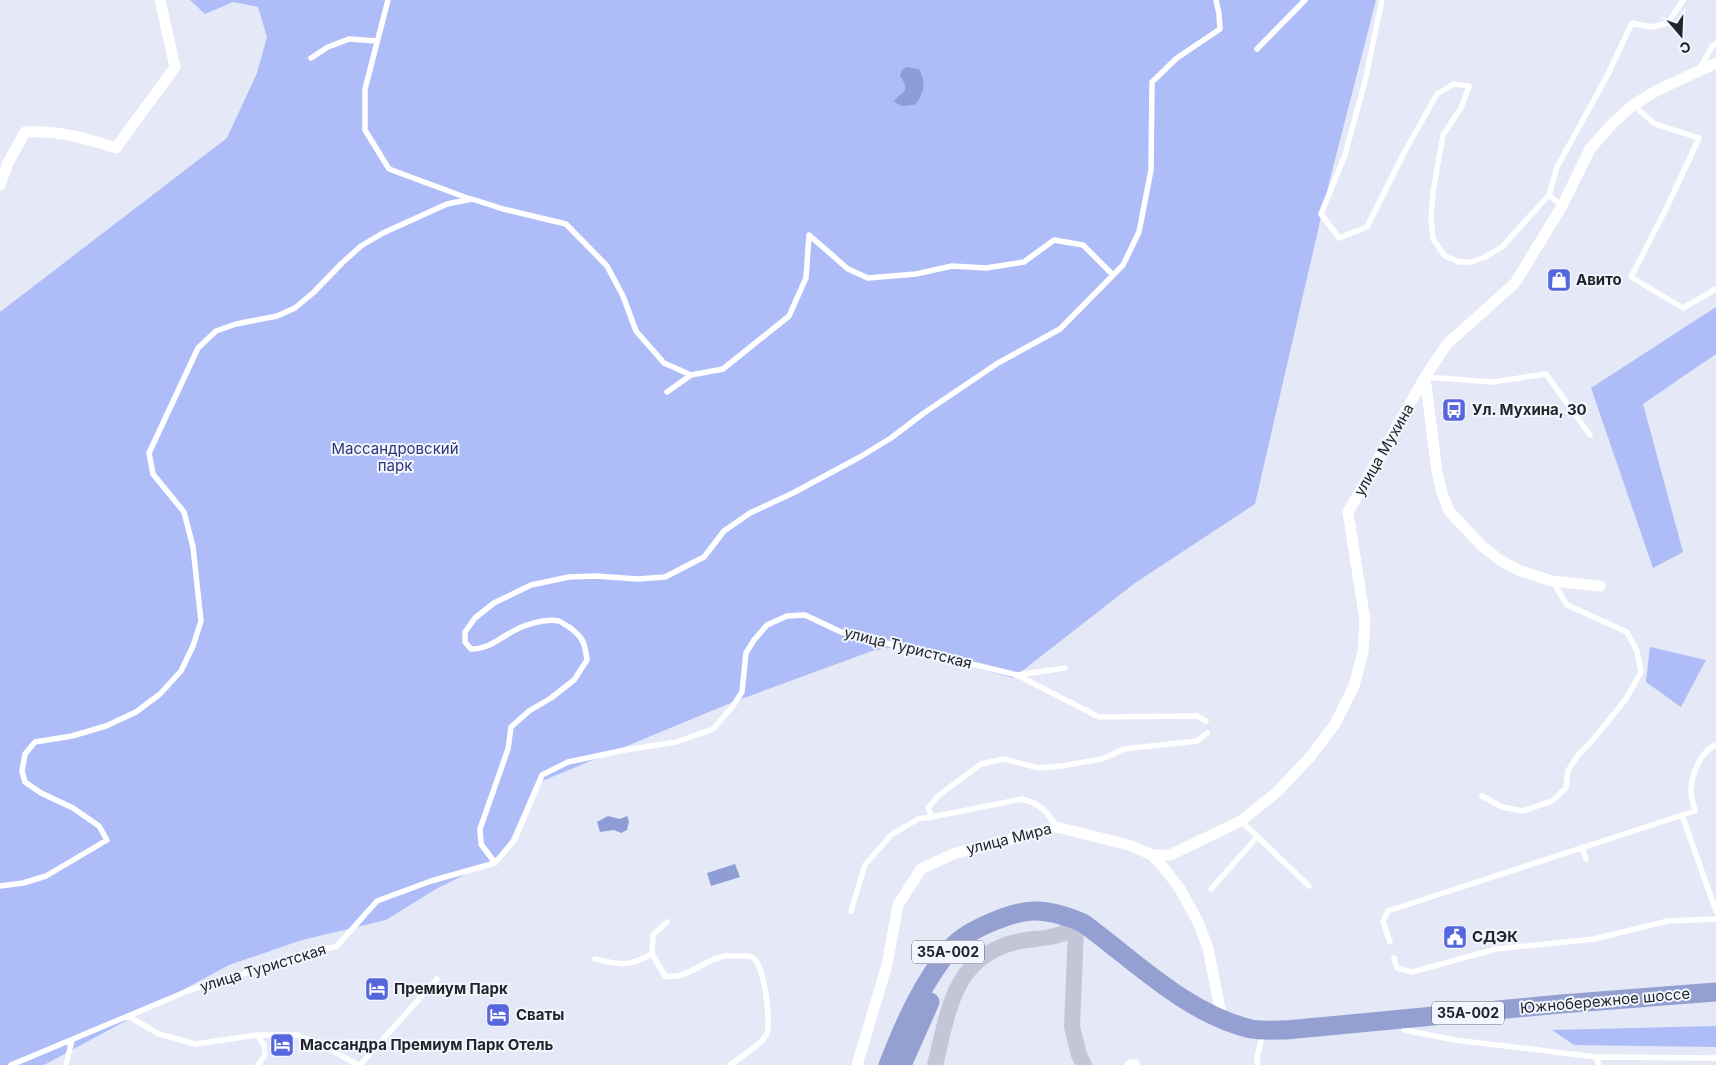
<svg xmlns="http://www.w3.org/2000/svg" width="1716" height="1065" viewBox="0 0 1716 1065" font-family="Inter,sans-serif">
<rect width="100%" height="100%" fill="#e4e8f7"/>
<path fill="#aebdf8" d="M 190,0 L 1376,0 L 1327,191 L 1255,504 L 1135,583 L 1013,678 L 899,646 L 872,651 L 733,702 L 535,784 L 504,855 L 436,889 L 386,920 L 302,940 L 229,965 L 44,1065 L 0,1065 L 0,312 L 227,138 L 257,73 L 267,37 L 258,7 L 233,2 L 205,14 Z
M 1716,307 L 1716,354 L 1643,404 L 1683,552 L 1653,568 L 1591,388 Z
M 1650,647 L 1706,660 L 1681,707 L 1646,682 Z
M 1716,1026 L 1716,1047 L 1574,1045 L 1552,1030 Z"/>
<path fill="#8f9dd7" d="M 906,67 L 919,69 C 926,84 925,90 916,104 C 908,106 900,108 894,101 C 903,90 911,92 900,76 L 902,70 Z
M 608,816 L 620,819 L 627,816 L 629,821 L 627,830 L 621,833 L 614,830 L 600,832 L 597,822 Z
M 735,864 L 740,877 L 711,886 L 707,873 Z"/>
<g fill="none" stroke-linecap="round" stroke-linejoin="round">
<path stroke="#fff" stroke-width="5.5" d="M 388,0 L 365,89 L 365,130 L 389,169 L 470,199
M 1382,0 L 1365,81 L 1345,155 L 1321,214 L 1339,238 L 1367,227 L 1404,153 L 1437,94 L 1454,84 L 1469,86 L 1461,108 L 1443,135 L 1433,192 L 1431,218 L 1433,239 L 1445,256 L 1459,262 L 1472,262 L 1485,257 L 1502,247 L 1549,195 L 1557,167 L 1606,78 L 1632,23 L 1651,27 L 1668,23 L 1683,0
M 1257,49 L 1305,0
M 311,58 L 328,47 L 349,39 L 377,41
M 1700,68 L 1713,45 L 1716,44
M 1633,105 L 1655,124 L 1699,138 L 1666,209 L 1631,277 L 1683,308 L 1716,289
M 1549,195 L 1562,206
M 1425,377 L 1493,382 L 1546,374 L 1590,435
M 667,392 L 691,375 L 723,369 L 789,316 L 806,278 L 809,235 L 848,269 L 868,278 L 916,274 L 952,266 L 986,268 L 1024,262 L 1054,240 L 1083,245 L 1113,275
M 1017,675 L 1065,668
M 1482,796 L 1502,807 L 1523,811 L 1552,801 L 1566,788 L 1568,771 L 1578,755 L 1591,742 L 1626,699 L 1641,672 L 1637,651 L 1627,632 L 1567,605 L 1553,582
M 1682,815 L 1716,911
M 1241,821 L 1309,886
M 1057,827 C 1046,811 1041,804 1022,799 L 932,817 L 928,808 L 938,796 L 981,764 L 1004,759 L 1039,768 L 1062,766 L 1102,759 L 1124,749 L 1197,741 L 1207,733
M 1582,847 L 1586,859
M 495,863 L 481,844 L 480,829 L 508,749 L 511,727 L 529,711 L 551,698 L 574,680 L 587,660 C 585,643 583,637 569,627 C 566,626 562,622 559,621 C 544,618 523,625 510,633 C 497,640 488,649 471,649 L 465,642 L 465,632 L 475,618 L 494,603 L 531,585 L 569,577 L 595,576 L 638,579 L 665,577 L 704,557 L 724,531 L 750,513 L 793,493 L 860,457 L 891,438 L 924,413 L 998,363 L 1060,329 L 1123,265 L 1139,232 L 1151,170 L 1152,82 L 1177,58 L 1220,29 L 1219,14 L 1216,0
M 0,886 L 23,883 L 46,876 L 107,840 L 99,826 L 73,808 L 41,793 L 25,782 L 22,771 L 25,754 L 35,742 L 72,736 L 106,726 L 136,712 L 160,694 L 181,671 L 193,646 L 201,621 L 193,547 L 184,512 L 153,474 L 149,453 L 198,348 L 216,331 L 236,324 L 277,316 L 295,308 L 314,292 L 342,263 L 361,246 L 383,233 L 447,204 L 472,199 L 503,209 L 566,224 L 607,266 L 623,296 L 636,331 L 664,363 L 691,375
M 1211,889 L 1257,837
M 851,911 L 865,865 L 891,835 L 918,819 L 932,817
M 667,922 L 653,935 L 652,954 L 665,976 C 686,980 701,962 721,957 C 726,955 732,956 736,956 C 741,956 747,955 752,957 C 764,962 771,1021 767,1033 C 763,1044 739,1058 730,1065
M 1390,942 L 1383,922 L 1388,911 L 1695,811 C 1694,805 1691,798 1691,792 C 1691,776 1700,751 1716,745
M 1394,958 L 1397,968 L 1412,972 L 1496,949 L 1594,939 L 1668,921 L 1716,919
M 595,959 C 621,965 628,967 652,954
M 1404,1030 L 1455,1040 L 1596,1057 L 1716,1058
M 257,1035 L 297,1035 L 322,1045 L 358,1065
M 1596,1057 L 1599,1065
M 11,1065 L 128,1016
M 66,1065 L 72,1040
M 258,1065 L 265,1055 L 264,1045 L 257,1035 L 195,1044 L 159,1034 L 128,1016 L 190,990 L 337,946 L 377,901 L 431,881 L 495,863 L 515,839 L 542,775 L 568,762 L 625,750 L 676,742 L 713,729 L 733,706 L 742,692 L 746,653 L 754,640 L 767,625 L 787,616 L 805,615 L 841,632 L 1017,675 L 1099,717 L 1197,716 L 1206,721
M 360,1065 L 437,979
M 1258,1065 L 1257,1057 L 1261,1041"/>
<path stroke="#fff" stroke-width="11" d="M 0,185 L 8,163 L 25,132 C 58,130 85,138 116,148 L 175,67 L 160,0
M 1425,377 L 1437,472 L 1442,493 L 1449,511 L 1482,546 L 1501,561 L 1521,571 L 1552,581 L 1600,586
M 1152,855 L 1170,855 L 1241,821 L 1277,792 L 1310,757 L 1335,724 L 1354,686 L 1363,652 L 1365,620 L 1348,512 L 1425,377 L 1447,344 L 1515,283 L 1562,206 L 1590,149 L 1612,124 L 1633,105 L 1656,91 L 1716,63
M 857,1065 L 887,965 L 898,905 L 921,869 L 953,854 L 1057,827 L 1129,845 L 1152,855 L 1164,868 L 1180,889 L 1198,922 L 1208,948 L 1222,1019
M 1130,1065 L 1135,1065"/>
<path stroke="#c2c6d7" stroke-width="16" d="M 935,1065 C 949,1010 953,955 1020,941 C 1030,939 1040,939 1050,937 C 1059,935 1067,932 1076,929 L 1072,1027 L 1079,1055 L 1084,1065"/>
<path stroke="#94a0d2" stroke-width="19" d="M 888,1065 C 904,1024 923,981 952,947 C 967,930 1012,911 1035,911 C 1052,911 1067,916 1083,923 C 1135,961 1187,1014 1251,1029 C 1262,1031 1275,1030 1286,1030 L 1561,1004 L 1716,992
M 902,1065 L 930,1002"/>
</g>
<defs>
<symbol id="shop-square" viewBox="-11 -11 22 22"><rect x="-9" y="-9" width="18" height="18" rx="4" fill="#5666dc" stroke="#f3f6fe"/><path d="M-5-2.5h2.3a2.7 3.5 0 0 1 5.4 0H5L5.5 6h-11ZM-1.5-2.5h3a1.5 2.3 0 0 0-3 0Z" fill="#fff"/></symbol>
<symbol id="bus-square" viewBox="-11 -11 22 22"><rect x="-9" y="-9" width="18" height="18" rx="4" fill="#5666dc" stroke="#f3f6fe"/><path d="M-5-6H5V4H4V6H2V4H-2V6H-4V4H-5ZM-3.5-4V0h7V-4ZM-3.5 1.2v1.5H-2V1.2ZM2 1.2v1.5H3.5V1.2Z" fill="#fff"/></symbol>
<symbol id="civic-square" viewBox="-11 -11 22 22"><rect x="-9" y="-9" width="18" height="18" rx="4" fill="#5666dc" stroke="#f3f6fe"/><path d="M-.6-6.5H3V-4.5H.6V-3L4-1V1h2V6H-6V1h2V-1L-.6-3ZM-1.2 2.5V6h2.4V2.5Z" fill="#fff"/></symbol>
<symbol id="hotel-square" viewBox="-11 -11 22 22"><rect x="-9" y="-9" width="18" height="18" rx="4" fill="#5666dc" stroke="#f3f6fe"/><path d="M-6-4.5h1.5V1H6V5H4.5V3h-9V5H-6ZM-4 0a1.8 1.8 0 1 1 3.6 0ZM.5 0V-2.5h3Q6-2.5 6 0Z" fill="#fff"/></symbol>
</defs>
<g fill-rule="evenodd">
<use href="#shop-square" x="1545" y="266" width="28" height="28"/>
<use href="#bus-square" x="1440" y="396" width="28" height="28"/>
<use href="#civic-square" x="1441" y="923" width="28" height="28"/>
<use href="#hotel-square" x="363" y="975" width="28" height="28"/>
<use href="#hotel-square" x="484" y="1001" width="28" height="28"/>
<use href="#hotel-square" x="268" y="1031" width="28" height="28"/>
</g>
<g text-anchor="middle" stroke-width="4" stroke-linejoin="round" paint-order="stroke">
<g fill="#f3f6fe" stroke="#61646a" stroke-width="1">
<rect x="912" y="940.5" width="72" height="23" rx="4"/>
<rect x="1432" y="1001.5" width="72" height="23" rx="4"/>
</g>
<g font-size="14" font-weight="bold" fill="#23252a">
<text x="948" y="957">35А-002</text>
<text x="1468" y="1018">35А-002</text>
</g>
<g font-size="15" font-weight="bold" fill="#23252a" stroke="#f3f6fe" text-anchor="start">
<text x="1576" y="285">Авито</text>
<text x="1472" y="415">Ул. Мухина, 30</text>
<text x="1472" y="942">СДЭК</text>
<text x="394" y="994">Премиум Парк</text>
<text x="516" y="1020">Сваты</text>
<text x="300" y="1050">Массандра Премиум Парк Отель</text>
</g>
<g font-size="15" fill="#2c3579" stroke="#f3f6fe">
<text x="395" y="454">Массандровский<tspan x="395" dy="17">парк</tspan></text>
</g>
<g font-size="15" fill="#23252a" stroke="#f3f6fe">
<text transform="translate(1384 450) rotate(-60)" y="5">улица Мухина</text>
<text transform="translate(908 648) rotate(14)" y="5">улица Туристская</text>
<text transform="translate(1009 839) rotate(-14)" y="5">улица Мира</text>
<text transform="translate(263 968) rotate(-17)" y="5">улица Туристская</text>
<text transform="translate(1605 1001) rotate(-5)" y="5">Южнобережное шоссе</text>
</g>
</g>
<g transform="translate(1681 35) rotate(161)" stroke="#f3f6fe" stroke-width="4" paint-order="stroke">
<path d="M0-4L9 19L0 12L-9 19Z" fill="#23252a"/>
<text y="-8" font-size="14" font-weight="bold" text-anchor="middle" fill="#23252a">С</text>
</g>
</svg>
